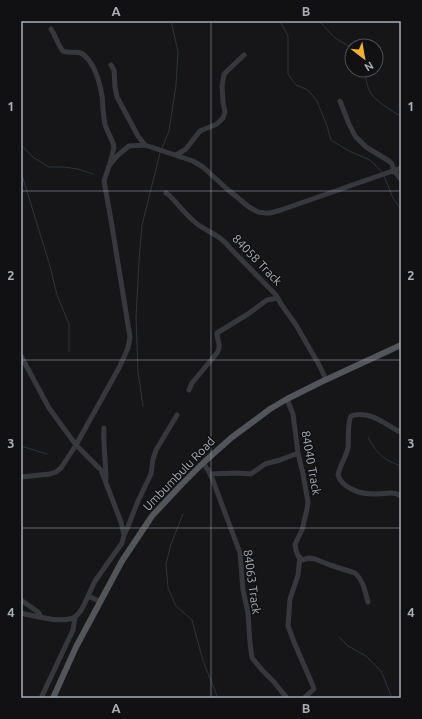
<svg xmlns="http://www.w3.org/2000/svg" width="422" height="719" viewBox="0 0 422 719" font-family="Ubuntu,sans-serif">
<rect width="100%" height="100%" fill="#161618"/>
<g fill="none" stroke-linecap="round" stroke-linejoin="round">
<path stroke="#2c353c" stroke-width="1" d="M 280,21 L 288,36 L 288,74 L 296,85 L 308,90 L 317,101 L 327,126 L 331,140 L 349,151 L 370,160 L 382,172
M 319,21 L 335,38 L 352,48
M 365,70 C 365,77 367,86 370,92 C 373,99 394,113 401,116
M 21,145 L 34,158 L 49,167 L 64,167 L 78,169 L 93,174
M 162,148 L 169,131 L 176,85 L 178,52 L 171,21
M 21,172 L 50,266 L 57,295 L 69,324 L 69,352
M 384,176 L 393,198 L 401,210
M 143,406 L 138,372 L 136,317 L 139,261 L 142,225 L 160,153
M 368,437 C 378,455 382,459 401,466
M 21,446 L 47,454
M 183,514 L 171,544 L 166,564 L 168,588 L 176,606 L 192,620 L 203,661 L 218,698
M 339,637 L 348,646 L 366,656 L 381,671 L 392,698
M 21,645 L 23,645"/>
<path stroke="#37383d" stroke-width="5" d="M 51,29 C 54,33 60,49 63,51 C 71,55 78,48 86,57 C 95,66 100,84 102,96 C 103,106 103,115 105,124 C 107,132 113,140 114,147 L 110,163
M 111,65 L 114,70 L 115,87 L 117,97 L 138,136 L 145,145
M 340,101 L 349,124 L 355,136 L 366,147 L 389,161 L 392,164 L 394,171 L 401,179
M 176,155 L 186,149 L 200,131 L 217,124 L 223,118 L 225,112 L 223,102 L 222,86 L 224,74 L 244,55
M 166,193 L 169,195 C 179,205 188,218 200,226 C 211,233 222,237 230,248 L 276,295 L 281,304 L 296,325 L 318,363 L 326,379
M 21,356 L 49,408 L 76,445 L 101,470 L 121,522 L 124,535 L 122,543 L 95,581 L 88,596
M 189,390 L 192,383 L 217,353 C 222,344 217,342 217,333 L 248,314 L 267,300 L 278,298
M 287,399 L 293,414 L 298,453 L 303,474 L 308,502 L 307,509 L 302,530 L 295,544 L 296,550 L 298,556 L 302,560 L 309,558 L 315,559 L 330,565 L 355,573 C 364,581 365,592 368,602
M 104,428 C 103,446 106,463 106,480
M 401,431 L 398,431 C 384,423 368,410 351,416 C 347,424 349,439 348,448 C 346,457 340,465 338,475 C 342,488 360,494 373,494 C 383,495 391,490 401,496
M 203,463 L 208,470 L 212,478 L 240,553 L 243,590 L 248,613 L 250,643 L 252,658 L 263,671 L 274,682 L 287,698
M 210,474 L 237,473 L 251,474 L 265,464 L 280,460 L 298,453
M 21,477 L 50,474 L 56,472 L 61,468 L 76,445 L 120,366 L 128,348 L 130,337 L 111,220 L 104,181 L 109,166 L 118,155 L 129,146 L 145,145 L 193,161 L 203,167 L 227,189 L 249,207 L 258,212 L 265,213 L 270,213 L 281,210 L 401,168
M 124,535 L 127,529 L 138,501 L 151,474 L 153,459 L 156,450 L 177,415
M 300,557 L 298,575 L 290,599 L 288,626 L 294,642 L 313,686 L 314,689 L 304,698
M 21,600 L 38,612 L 41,617
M 21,613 C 34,616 63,624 75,617 C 82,612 85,603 88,596 L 101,602
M 41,698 L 73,630 L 75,617"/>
<path stroke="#53555c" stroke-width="6" d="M 53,698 L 76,647 L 122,561 L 152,516 L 181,485 L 203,463 L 231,438 L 270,409 L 287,399 L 321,382 L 401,345"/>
</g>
<path fill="none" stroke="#a8adb8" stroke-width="1" stroke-opacity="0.55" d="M 211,21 L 211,698M 21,191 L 401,191M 21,360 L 401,360M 21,528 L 401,528"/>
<g text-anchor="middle" stroke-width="3" stroke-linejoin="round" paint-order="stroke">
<g font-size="12" fill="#a8adb8" stroke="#111113">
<text transform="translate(257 260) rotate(46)" y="4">84058 Track</text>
<text transform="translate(311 463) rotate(80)" y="4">84040 Track</text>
<text transform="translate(179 474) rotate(-46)" y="4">Umbumbulu Road</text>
<text transform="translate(252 582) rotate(82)" y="4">84063 Track</text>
</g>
</g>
<rect width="422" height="719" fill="none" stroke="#111113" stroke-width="44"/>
<g transform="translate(364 58) rotate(149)"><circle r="19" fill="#111113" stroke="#4d4f55"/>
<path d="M0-3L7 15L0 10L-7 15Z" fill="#f2b134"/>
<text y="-6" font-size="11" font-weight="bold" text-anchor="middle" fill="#a8adb8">N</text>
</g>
<rect x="22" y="22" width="378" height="675" fill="none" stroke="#a8adb8" stroke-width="1.5"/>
<g font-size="13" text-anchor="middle" font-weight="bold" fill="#a8adb8">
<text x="116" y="16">A</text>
<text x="306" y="16">B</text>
<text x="11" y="111">1</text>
<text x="411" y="111">1</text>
<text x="11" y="280">2</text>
<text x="411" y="280">2</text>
<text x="11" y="448">3</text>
<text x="411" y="448">3</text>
<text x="11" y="617">4</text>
<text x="411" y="617">4</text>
<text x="116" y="713">A</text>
<text x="306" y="713">B</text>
</g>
</svg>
